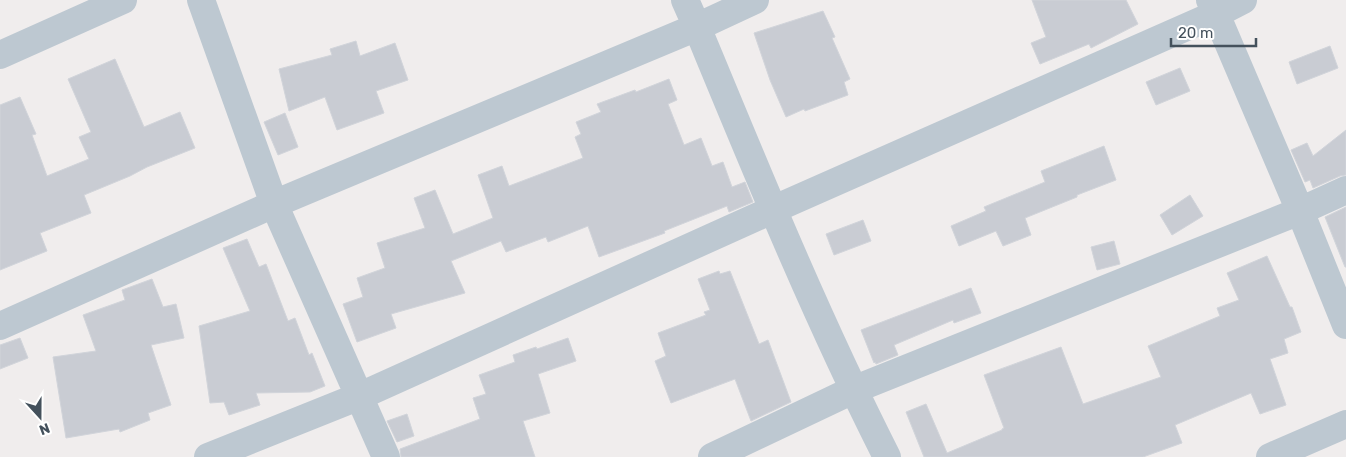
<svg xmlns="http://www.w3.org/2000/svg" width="1346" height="457" viewBox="0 0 1346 457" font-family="Rubik,sans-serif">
<rect width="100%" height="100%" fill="#f0eded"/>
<path fill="#c9ccd3" stroke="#d1d4da" d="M 1032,0 L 1126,0 L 1138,24 L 1091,48 L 1089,44 L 1040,64 L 1031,43 L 1046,37 Z
M 823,11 L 835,37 L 832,38 L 850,79 L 844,82 L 848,95 L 805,111 L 804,109 L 786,117 L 770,80 L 754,33 Z
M 356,41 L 360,56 L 395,43 L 408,80 L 376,91 L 384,113 L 337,130 L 325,97 L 289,111 L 279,69 L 332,55 L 330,49 Z
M 1330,46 L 1338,68 L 1297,84 L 1289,62 Z
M 115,59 L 144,127 L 180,112 L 195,148 L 147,167 L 130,176 L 84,195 L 91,213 L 40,233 L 47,251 L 0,270 L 0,105 L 20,97 L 36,134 L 32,135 L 47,176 L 89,159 L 79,137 L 91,132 L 68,79 Z
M 1180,68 L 1190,91 L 1156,105 L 1146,82 Z
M 669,79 L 677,100 L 668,104 L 684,145 L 701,138 L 712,166 L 723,162 L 732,187 L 745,182 L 753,202 L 729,212 L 727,206 L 664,231 L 665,233 L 599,257 L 588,226 L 548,242 L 546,237 L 506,252 L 501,241 L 451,261 L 465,293 L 391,314 L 396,328 L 357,342 L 343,304 L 363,297 L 357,278 L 385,268 L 377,243 L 425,228 L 414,198 L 435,190 L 453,234 L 493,218 L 478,175 L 502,166 L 509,186 L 583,158 L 575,137 L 581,134 L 576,122 L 601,112 L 597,104 L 635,90 L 636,92 Z
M 285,113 L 298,147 L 278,155 L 264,122 Z
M 1346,130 L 1346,175 L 1340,176 L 1313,188 L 1310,180 L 1305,182 L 1291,150 L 1307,143 L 1313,156 Z
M 1104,146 L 1116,180 L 1077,195 L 1077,197 L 1025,218 L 1031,235 L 1003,246 L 996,231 L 959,246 L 951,226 L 986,211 L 984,207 L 1045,182 L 1041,171 Z
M 1190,195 L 1203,216 L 1172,235 L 1160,215 Z
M 1346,207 L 1346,267 L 1345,267 L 1325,217 Z
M 863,220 L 871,241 L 834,255 L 826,234 Z
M 247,239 L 259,267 L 266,264 L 288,321 L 295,318 L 309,355 L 312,353 L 325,386 L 310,392 L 256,393 L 260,405 L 229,415 L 224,402 L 210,403 L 199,326 L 250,311 L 223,248 Z
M 1114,241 L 1120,264 L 1097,270 L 1091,247 Z
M 1267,256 L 1290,307 L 1292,307 L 1301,332 L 1284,339 L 1288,353 L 1270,359 L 1286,405 L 1260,414 L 1251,393 L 1175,425 L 1182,443 L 1143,457 L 924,457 L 906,412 L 926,404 L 947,453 L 1002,430 L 1002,429 L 1004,428 L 984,375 L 1061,347 L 1083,404 L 1161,377 L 1148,346 L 1220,316 L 1217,308 L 1239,300 L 1227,273 Z
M 719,271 L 720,274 L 730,271 L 759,344 L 768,340 L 791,402 L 751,421 L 735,379 L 671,403 L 655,361 L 666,356 L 658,333 L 706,315 L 704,312 L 710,310 L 698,279 Z
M 152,279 L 163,307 L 176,304 L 184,338 L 151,345 L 171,405 L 148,413 L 150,420 L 120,432 L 119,429 L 66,438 L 53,357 L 96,351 L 83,315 L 125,300 L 122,290 Z
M 971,288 L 981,313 L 954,323 L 953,320 L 894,345 L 898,355 L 876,364 L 875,362 L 874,363 L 861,330 Z
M 20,338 L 28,358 L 0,369 L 0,345 Z
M 568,338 L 576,361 L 538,374 L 550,413 L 523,421 L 535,457 L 401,457 L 400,449 L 480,419 L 473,398 L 486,394 L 479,375 L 515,362 L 513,355 L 536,347 L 537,349 Z
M 407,414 L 414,436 L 397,442 L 387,421 Z"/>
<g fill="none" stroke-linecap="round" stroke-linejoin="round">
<path stroke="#bdc8d1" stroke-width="28" d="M 201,0 L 274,204 L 386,457
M 685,0 L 697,27 C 757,172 816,317 887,457
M 1210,0 L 1300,211 L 1346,325
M 0,55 L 123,0
M 0,326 L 274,204 L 697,27 L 755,0
M 208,457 L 360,396 L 772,210 L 1216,14 L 1243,0
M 712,457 L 853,390 L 1300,211 L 1346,190
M 1270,457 L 1346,424"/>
</g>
<g transform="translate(40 417) rotate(159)" stroke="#ffffff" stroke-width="4" paint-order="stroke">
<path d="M0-4L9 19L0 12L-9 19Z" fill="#44515c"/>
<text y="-8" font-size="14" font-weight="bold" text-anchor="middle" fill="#44515c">N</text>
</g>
<path d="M1171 38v8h85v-8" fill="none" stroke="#44515c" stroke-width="2.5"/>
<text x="1178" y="38" font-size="15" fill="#44515c" stroke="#ffffff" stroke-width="4" paint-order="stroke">20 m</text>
</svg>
